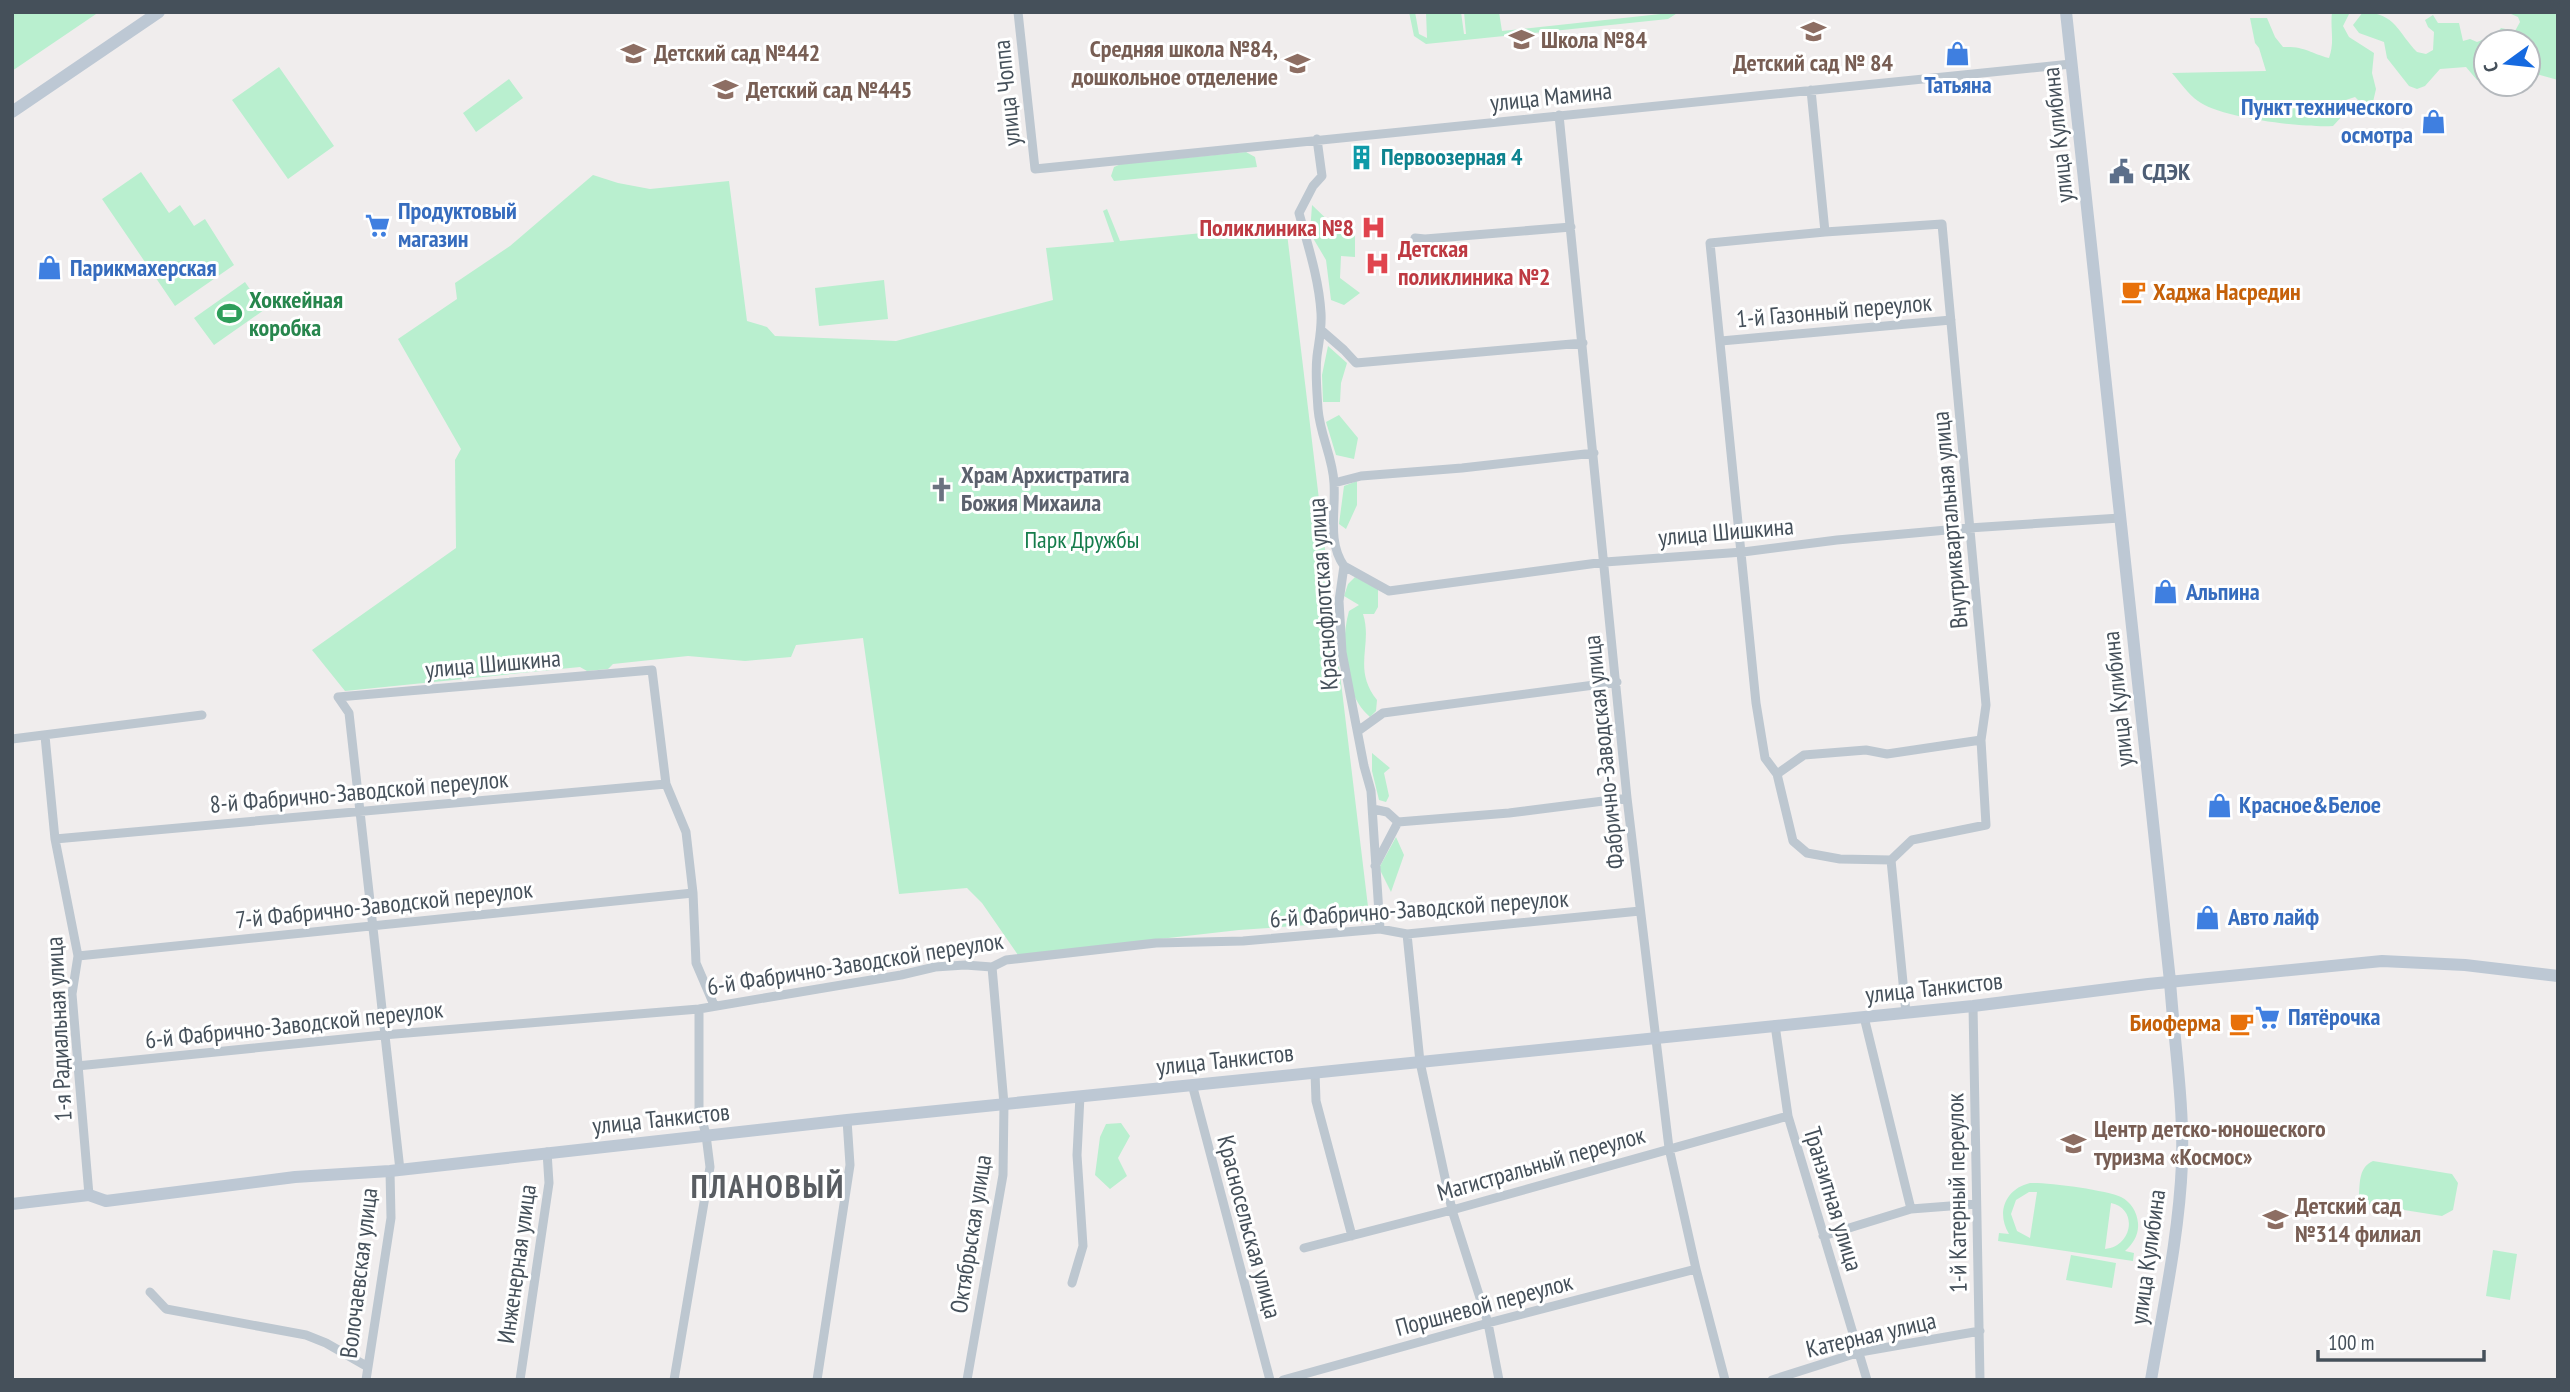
<svg xmlns="http://www.w3.org/2000/svg" width="2570" height="1392" viewBox="0 0 2570 1392" font-family="'PT Sans Narrow',sans-serif">
<rect width="100%" height="100%" fill="#f0eded"/>
<path fill="#b9efcf" fill-rule="evenodd" d="M 12,12 L 99,12 L 12,71 Z
M 1409,12 L 1415,12 L 1419,34 L 1427,38 L 1426,12 L 1461,12 L 1464,34 L 1466,34 L 1464,12 L 1499,12 L 1502,31 L 1679,12 L 1668,19 L 1426,44 L 1414,36 Z
M 2332,12 L 2350,12 L 2343,26 L 2349,37 L 2374,53 L 2372,73 L 2376,89 L 2373,102 L 2360,102 L 2355,97 L 2346,100 L 2344,114 L 2333,126 C 2304,128 2220,118 2198,101 C 2188,94 2180,82 2172,73 L 2266,71 L 2259,48 L 2255,43 L 2250,18 L 2267,18 L 2275,37 L 2283,47 C 2305,46 2310,53 2329,58 C 2335,41 2330,30 2332,12 Z
M 2363,12 C 2396,13 2398,33 2417,52 L 2426,54 L 2433,50 L 2434,32 L 2428,27 L 2425,20 L 2433,15 L 2438,23 L 2459,23 L 2463,41 L 2470,39 L 2477,42 L 2495,35 L 2501,28 L 2515,31 L 2520,22 L 2518,17 L 2511,14 L 2511,12 L 2558,12 L 2558,80 L 2540,75 L 2528,77 L 2528,42 L 2486,42 L 2486,81 L 2477,80 L 2466,67 L 2440,69 L 2425,86 L 2417,89 L 2409,86 L 2387,58 L 2384,42 L 2359,33 L 2353,25 Z
M 279,67 L 334,146 L 288,179 L 232,100 Z
M 509,79 L 523,98 L 476,132 L 463,113 Z
M 1246,152 L 1255,157 L 1257,167 L 1114,181 L 1111,176 L 1114,167 L 1121,164 Z
M 141,172 L 169,213 L 180,205 L 194,226 L 205,219 L 234,265 L 175,306 L 102,199 Z
M 593,175 L 618,183 L 650,189 L 729,181 L 747,321 L 767,327 L 775,336 L 896,341 L 1053,300 L 1046,248 L 1114,242 L 1103,211 L 1107,209 L 1120,241 L 1286,225 L 1369,915 L 1364,916 L 1365,921 L 1239,930 L 1018,955 L 982,903 L 967,888 L 899,894 L 863,638 L 796,645 L 791,657 L 745,661 L 688,656 L 613,664 L 608,669 L 587,671 L 580,667 L 345,691 L 312,650 L 456,548 L 455,460 L 461,449 L 398,339 L 457,299 L 455,283 L 510,246 Z
M 1312,205 L 1338,230 L 1355,227 L 1355,257 L 1341,256 L 1340,278 L 1360,293 L 1344,305 L 1331,300 L 1326,260 L 1310,233 Z
M 884,280 L 888,319 L 819,326 L 815,288 Z
M 245,282 L 264,310 L 214,345 L 194,318 Z
M 1328,346 L 1347,363 L 1341,383 L 1340,402 L 1323,402 L 1322,375 Z
M 1339,415 L 1358,438 L 1354,459 L 1336,455 L 1326,422 Z
M 1357,481 L 1357,505 L 1346,529 L 1339,524 L 1344,486 Z
M 1355,577 L 1378,589 L 1378,607 L 1374,614 L 1363,614 C 1373,645 1352,669 1377,700 L 1376,711 L 1370,717 C 1343,694 1340,643 1349,611 L 1359,605 L 1344,596 L 1348,584 Z
M 1372,753 L 1390,768 L 1384,773 L 1389,796 L 1386,802 L 1379,800 L 1372,771 Z
M 1396,837 L 1404,855 L 1391,892 L 1379,868 Z
M 1121,1123 L 1130,1136 L 1118,1158 L 1127,1176 L 1110,1189 L 1095,1175 L 1100,1137 L 1106,1124 Z
M 2373,1161 L 2452,1174 L 2458,1183 L 2453,1210 L 2442,1216 L 2366,1204 L 2359,1195 C 2360,1182 2359,1167 2373,1161 Z
M 2030,1183 C 2046,1182 2107,1190 2121,1197 C 2131,1202 2137,1212 2138,1223 C 2139,1235 2133,1244 2125,1251 L 2134,1253 L 2133,1261 L 1998,1241 L 1999,1233 L 2009,1234 C 1996,1213 2005,1189 2030,1183 ZM 2029,1192 L 2037,1192 L 2030,1238 L 2017,1231 L 2011,1214 L 2016,1200 ZM 2111,1203 C 2139,1209 2132,1247 2105,1249 Z
M 2493,1250 L 2517,1254 L 2510,1300 L 2486,1296 Z
M 2071,1255 L 2116,1263 L 2112,1288 L 2066,1280 Z"/>
<g fill="none" stroke-linecap="round" stroke-linejoin="round">
<path stroke="#bdc7d0" stroke-width="9" d="M 1018,12 L 1035,169 L 2071,64
M 1811,90 L 1825,232 L 1942,224 L 1986,705 L 1981,740 L 1986,825 L 1912,840 L 1891,860
M 1559,115 L 1627,798 L 1669,1148 L 1696,1269 L 1725,1380
M 1317,139 L 1322,176 L 1313,186 L 1299,213 C 1308,246 1319,279 1321,313 C 1322,328 1319,341 1317,356 C 1315,373 1317,392 1318,409 C 1320,435 1333,458 1334,483 C 1336,511 1327,542 1344,566 L 1339,601 L 1342,652 L 1364,766 L 1371,791 L 1380,929
M 1825,232 L 1710,243 L 1756,703 L 1765,758 L 1777,774 L 1793,841 L 1807,853 L 1840,859 L 1891,860 L 1906,1013
M 1415,238 L 1425,239 L 1571,227
M 1321,330 L 1344,350 L 1356,363 L 1583,343
M 1721,341 L 1951,320
M 1334,483 L 1361,476 L 1462,468 L 1594,453
M 1344,566 L 1389,591 L 1605,562 L 1743,552 L 1837,540 L 1969,528 L 2120,518
M 1358,731 L 1383,713 L 1617,682
M 45,736 L 55,839 L 78,956 L 72,994 L 89,1195
M 12,739 L 202,715
M 1777,774 L 1804,755 L 1866,750 L 1887,754 L 1981,740
M 1373,809 L 1387,812 L 1398,822 L 1375,866
M 1398,822 L 1509,813 L 1627,798
M 55,839 L 666,784
M 1407,934 L 1420,1062 L 1452,1210 L 1488,1323 L 1499,1380
M 78,956 L 693,893
M 1973,1006 L 1980,1380
M 1864,1017 L 1911,1209
M 1775,1025 L 1788,1116 L 1867,1380
M 77,1066 L 383,1035 L 699,1009 L 901,975 L 935,967 L 965,965 L 992,967 L 1006,960 L 1156,943 L 1243,941 L 1380,929 L 1407,934 L 1640,911
M 1315,1072 L 1316,1101 L 1352,1236
M 1192,1084 L 1270,1380
M 400,1170 L 349,713 L 338,697 L 652,670 L 666,784 L 686,832 L 693,893 L 696,963 L 714,1005
M 1823,1236 L 1911,1209 L 1976,1204
M 1304,1248 L 1452,1210 L 1788,1116
M 1072,1283 L 1083,1246 L 1077,1155 L 1080,1096
M 150,1292 L 166,1309 L 306,1335 L 326,1343 L 368,1367
M 366,1380 L 391,1218 L 390,1171
M 520,1380 L 549,1183 L 547,1152
M 674,1380 L 710,1167 L 706,1135 L 699,1108 L 699,1009
M 817,1380 L 850,1165 L 847,1120
M 967,1380 L 1003,1175 L 1004,1104 L 992,967
M 1283,1380 L 1488,1323 L 1696,1269
M 1772,1380 L 1860,1352 L 1980,1331"/>
<path stroke="#bdc8d4" stroke-width="12" d="M 2066,12 L 2170,981 C 2174,1041 2184,1103 2182,1163 C 2179,1236 2163,1308 2151,1380
M 12,112 L 159,12
M 12,1204 L 89,1195 L 106,1201 L 295,1177 L 390,1171 L 847,1120 L 1973,1006 L 2148,984 L 2382,961 L 2465,965 L 2558,976"/>
</g>
<defs>
<symbol id="school-bare" viewBox="-9 -9 18 18"><path d="M0-5L7-2L0 1L-7-2ZM-4 1L0 2.5L4 1V4Q0 6-4 4Z" fill="#8d6e63" stroke="#fff" stroke-width="2.5" paint-order="stroke"/></symbol>
<symbol id="shop-bare" viewBox="-9 -9 18 18"><path d="M-5-2.5h2.3a2.7 3.5 0 0 1 5.4 0H5L5.5 6h-11ZM-1.5-2.5h3a1.5 2.3 0 0 0-3 0Z" fill="#3f7fe0" stroke="#fff" stroke-width="2.5" paint-order="stroke"/></symbol>
<symbol id="building-bare" viewBox="-9 -9 18 18"><path d="M-4-6H4V6H1V3H-1V6H-4ZM-2.5-4.3h1.7v1.8h-1.7ZM.8-4.3h1.7v1.8H.8ZM-2.5-1h1.7V.8h-1.7ZM.8-1h1.7V.8H.8Z" fill="#0f9aa8" stroke="#fff" stroke-width="2.5" paint-order="stroke"/></symbol>
<symbol id="civic-bare" viewBox="-9 -9 18 18"><path d="M-.6-6.5H3V-4.5H.6V-3L4-1V1h2V6H-6V1h2V-1L-.6-3ZM-1.2 2.5V6h2.4V2.5Z" fill="#5c6f8a" stroke="#fff" stroke-width="2.5" paint-order="stroke"/></symbol>
<symbol id="supermarket-bare" viewBox="-9 -9 18 18"><path d="M-6-5.5h2.5l.6 2H6L4.5 2H-2.5L-4.4-4H-6ZM-1.5 3.2a1.3 1.3 0 1 0 .1 0ZM3 3.2a1.3 1.3 0 1 0 .1 0Z" fill="#3f7fe0" stroke="#fff" stroke-width="2.5" paint-order="stroke"/></symbol>
<symbol id="hospital-bare" viewBox="-9 -9 18 18"><path d="M-5-5h3v3.5h4V-5h3V5h-3V1.5h-4V5h-3Z" fill="#e0444e" stroke="#fff" stroke-width="2.5" paint-order="stroke"/></symbol>
<symbol id="cafe-bare" viewBox="-9 -9 18 18"><path d="M-5.5-4.5H6V0H3Q3 3.5 0 3.5H-2.5Q-5.5 3.5-5.5 0ZM3-3.2v2h1.7v-2ZM-6 4.5H4V6H-6Z" fill="#e8710a" stroke="#fff" stroke-width="2.5" paint-order="stroke"/></symbol>
<symbol id="stadium-bare" viewBox="-9 -9 18 18"><path d="M0-5a6.5 5 0 1 0 0 10a6.5 5 0 1 0 0-10ZM-3.5-1.8h7v3.6h-7Z" fill="#2e9e5b" stroke="#fff" stroke-width="2.5" paint-order="stroke"/></symbol>
<symbol id="church-bare" viewBox="-9 -9 18 18"><path d="M-1.2-6h2.4v3.5h3.3v2.4h-3.3V6h-2.4V-.1h-3.3v-2.4h3.3Z" fill="#6b7280" stroke="#fff" stroke-width="2.5" paint-order="stroke"/></symbol>
</defs>
<g fill-rule="evenodd">
<use href="#school-bare" x="1796" y="14" width="35" height="35"/>
<use href="#school-bare" x="1504" y="22" width="35" height="35"/>
<use href="#school-bare" x="616" y="36" width="35" height="35"/>
<use href="#shop-bare" x="1940" y="36" width="35" height="35"/>
<use href="#school-bare" x="1280" y="46" width="35" height="35"/>
<use href="#school-bare" x="708" y="72" width="35" height="35"/>
<use href="#shop-bare" x="2416" y="104" width="35" height="35"/>
<use href="#building-bare" x="1344" y="140" width="35" height="35"/>
<use href="#civic-bare" x="2104" y="154" width="35" height="35"/>
<use href="#supermarket-bare" x="360" y="208" width="35" height="35"/>
<use href="#hospital-bare" x="1356" y="210" width="35" height="35"/>
<use href="#hospital-bare" x="1360" y="246" width="35" height="35"/>
<use href="#shop-bare" x="32" y="250" width="35" height="35"/>
<use href="#cafe-bare" x="2116" y="274" width="35" height="35"/>
<use href="#stadium-bare" x="212" y="296" width="35" height="35"/>
<use href="#church-bare" x="924" y="472" width="35" height="35"/>
<use href="#shop-bare" x="2148" y="574" width="35" height="35"/>
<use href="#shop-bare" x="2202" y="788" width="35" height="35"/>
<use href="#shop-bare" x="2190" y="900" width="35" height="35"/>
<use href="#supermarket-bare" x="2250" y="1000" width="35" height="35"/>
<use href="#cafe-bare" x="2224" y="1006" width="35" height="35"/>
<use href="#school-bare" x="2056" y="1126" width="35" height="35"/>
<use href="#school-bare" x="2258" y="1202" width="35" height="35"/>
</g>
<g text-anchor="middle" stroke-width="6" stroke-linejoin="round" paint-order="stroke">
<g font-size="24" font-weight="bold" fill="#785e54" stroke="#fff" text-anchor="start">
<text x="1541" y="48">Школа №84</text>
<text x="1278" y="57" text-anchor="end">Средняя школа №84,<tspan x="1278" dy="28">дошкольное отделение</tspan></text>
<text x="654" y="61">Детский сад №442</text>
<text x="1813" y="71" text-anchor="middle">Детский сад № 84</text>
<text x="746" y="98">Детский сад №445</text>
<text x="2094" y="1137">Центр детско-юношеского<tspan x="2094" dy="28">туризма «Космос»</tspan></text>
<text x="2295" y="1214">Детский сад<tspan x="2295" dy="28">№314 филиал</tspan></text>
</g>
<g font-size="24" font-weight="bold" fill="#366cbe" stroke="#fff" text-anchor="start">
<text x="1958" y="93" text-anchor="middle">Татьяна</text>
<text x="2413" y="115" text-anchor="end">Пункт технического<tspan x="2413" dy="28">осмотра</tspan></text>
<text x="398" y="219">Продуктовый<tspan x="398" dy="28">магазин</tspan></text>
<text x="70" y="276">Парикмахерская</text>
<text x="2186" y="600">Альпина</text>
<text x="2239" y="813">Красное&amp;Белое</text>
<text x="2228" y="925">Авто лайф</text>
<text x="2288" y="1025">Пятёрочка</text>
</g>
<g font-size="24" fill="#45505a" stroke="#fff">
<text transform="translate(1007 93) rotate(-96)" y="8">улица Чоппа</text>
<text transform="translate(1551 97) rotate(-6)" y="8">улица Мамина</text>
<text transform="translate(2058 135) rotate(-96)" y="8">улица Кулибина</text>
<text transform="translate(1834 311) rotate(-5)" y="8">1-й Газонный переулок</text>
<text transform="translate(1950 520) rotate(-95)" y="8">Внутриквартальная улица</text>
<text transform="translate(1726 532) rotate(-5)" y="8">улица Шишкина</text>
<text transform="translate(1323 594) rotate(-94)" y="8">Краснофлотская улица</text>
<text transform="translate(493 664) rotate(-5)" y="8">улица Шишкина</text>
<text transform="translate(2118 699) rotate(-96)" y="8">улица Кулибина</text>
<text transform="translate(1604 752) rotate(-96)" y="8">Фабрично-Заводская улица</text>
<text transform="translate(359 792) rotate(-5)" y="8">8-й Фабрично-Заводской переулок</text>
<text transform="translate(384 905) rotate(-6)" y="8">7-й Фабрично-Заводской переулок</text>
<text transform="translate(1419 909) rotate(-4)" y="8">6-й Фабрично-Заводской переулок</text>
<text transform="translate(855 964) rotate(-9)" y="8">6-й Фабрично-Заводской переулок</text>
<text transform="translate(1934 988) rotate(-6)" y="8">улица Танкистов</text>
<text transform="translate(294 1025) rotate(-6)" y="8">6-й Фабрично-Заводской переулок</text>
<text transform="translate(59 1029) rotate(-93)" y="8">1-я Радиальная улица</text>
<text transform="translate(1225 1060) rotate(-6)" y="8">улица Танкистов</text>
<text transform="translate(661 1119) rotate(-6)" y="8">улица Танкистов</text>
<text transform="translate(1541 1164) rotate(-16)" y="8">Магистральный переулок</text>
<text transform="translate(1957 1193) rotate(-91)" y="8">1-й Катерный переулок</text>
<text transform="translate(1833 1199) rotate(73)" y="8">Транзитная улица</text>
<text transform="translate(1249 1227) rotate(75)" y="8">Красносельская улица</text>
<text transform="translate(971 1234) rotate(-81)" y="8">Октябрьская улица</text>
<text transform="translate(2148 1257) rotate(-82)" y="8">улица Кулибина</text>
<text transform="translate(517 1264) rotate(-82)" y="8">Инженерная улица</text>
<text transform="translate(359 1273) rotate(-83)" y="8">Волочаевская улица</text>
<text transform="translate(1484 1305) rotate(-15)" y="8">Поршневой переулок</text>
<text transform="translate(1871 1335) rotate(-13)" y="8">Катерная улица</text>
</g>
<g font-size="24" font-weight="bold" fill="#0d838f" stroke="#fff" text-anchor="start">
<text x="1381" y="165">Первоозерная 4</text>
</g>
<g font-size="24" font-weight="bold" fill="#4e5e75" stroke="#fff" text-anchor="start">
<text x="2142" y="180">СДЭК</text>
</g>
<g font-size="24" font-weight="bold" fill="#be3a42" stroke="#fff" text-anchor="end">
<text x="1354" y="236">Поликлиника №8</text>
<text x="1398" y="257" text-anchor="start">Детская<tspan x="1398" dy="28">поликлиника №2</tspan></text>
</g>
<g font-size="24" font-weight="bold" fill="#c56008" stroke="#fff" text-anchor="start">
<text x="2153" y="300">Хаджа Насредин</text>
<text x="2221" y="1031" text-anchor="end">Биоферма</text>
</g>
<g font-size="24" font-weight="bold" fill="#27864d" stroke="#fff" text-anchor="start">
<text x="249" y="308">Хоккейная<tspan x="249" dy="28">коробка</tspan></text>
</g>
<g font-size="24" font-weight="bold" fill="#5b616d" stroke="#fff" text-anchor="start">
<text x="961" y="483">Храм Архистратига<tspan x="961" dy="28">Божия Михаила</tspan></text>
</g>
<g font-size="24" fill="#157c4b" stroke="#fff">
<text x="1082" y="548">Парк Дружбы</text>
</g>
<g font-size="32" font-weight="bold" letter-spacing="2" fill="#595d62" stroke="#fff">
<text x="768" y="1198">ПЛАНОВЫЙ</text>
</g>
</g>
<rect width="2570" height="1392" fill="none" stroke="#45505a" stroke-width="28"/>
<g transform="translate(2507 63) rotate(255)"><circle r="33" fill="#ffffff" stroke="#b5b9bd" stroke-width="2"/>
<path d="M0-5L12 26L0 18L-12 26Z" fill="#166ae0"/>
<text y="-10" font-size="19" font-weight="bold" text-anchor="middle" fill="#45505a">С</text>
</g>
<path d="M2318 1350v10h166v-10" fill="none" stroke="#45505a" stroke-width="3.5"/>
<text x="2328" y="1350" font-size="21" fill="#45505a" stroke="#ffffff" stroke-width="5" paint-order="stroke">100 m</text>
</svg>
